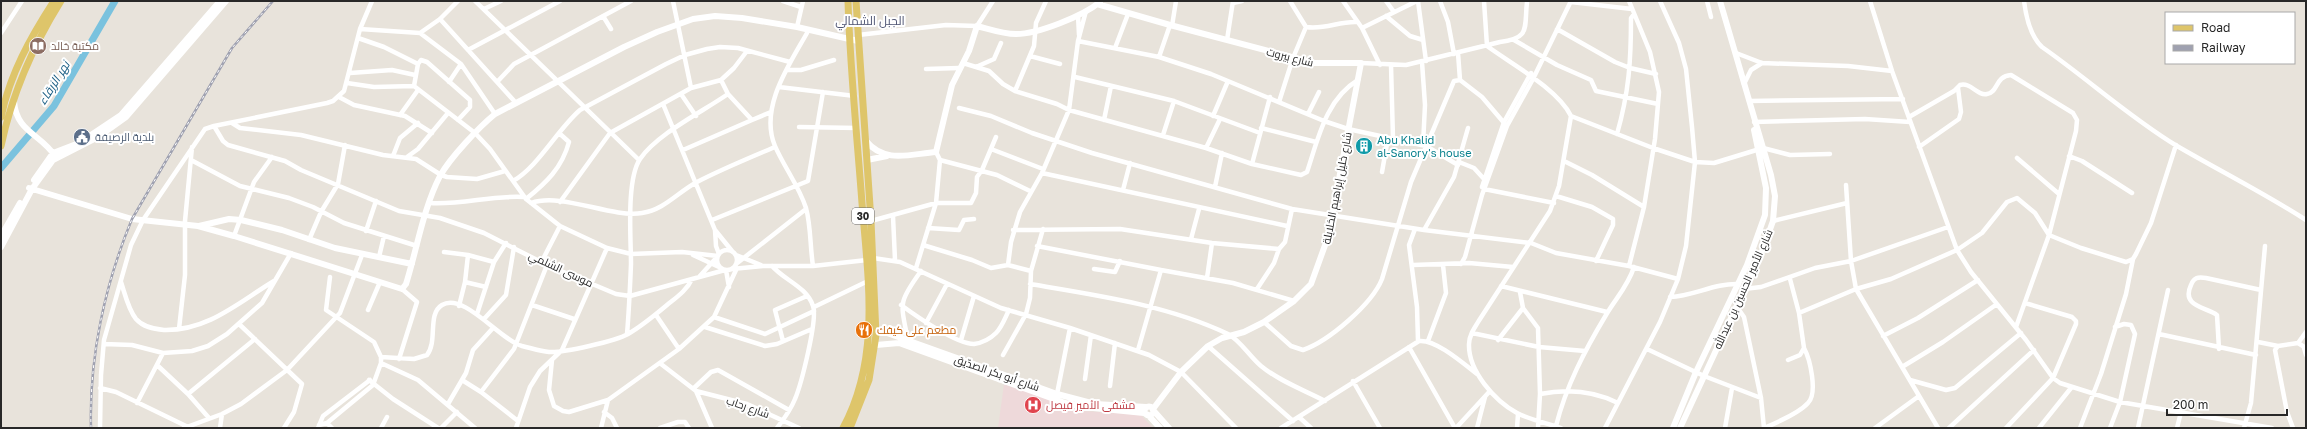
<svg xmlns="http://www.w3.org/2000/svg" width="2307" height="429" viewBox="0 0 2307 429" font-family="'Golos Text',Cairo,sans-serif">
<rect width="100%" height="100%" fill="#e8e3db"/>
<path fill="#eed9da" d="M 1004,384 L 1083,411 L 1140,414 L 1153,428 L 998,428 Z"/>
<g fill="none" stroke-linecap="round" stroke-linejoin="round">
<path stroke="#7ac2de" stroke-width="7" d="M 1,168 L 54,106 L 115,1"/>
<path stroke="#fff" stroke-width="4.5" d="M 475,1 L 639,160
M 673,1 L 691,88
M 783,1 L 801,7
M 1290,1 L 1306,27 C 1325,30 1339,21 1357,22
M 1343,1 L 1362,28 L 1417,1
M 1386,1 L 1394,12
M 1418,1 L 1426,61
M 1440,1 L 1448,22 L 1454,54
M 1484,1 L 1487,46 C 1510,63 1558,89 1571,116 L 1559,186 L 1550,211 L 1480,319 C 1475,327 1469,335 1469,344 C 1468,371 1495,401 1517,413 C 1530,420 1547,423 1561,428
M 1707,1 L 1711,17
M 1870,1 L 1892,71 L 1957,250 L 1971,272 L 2026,340 L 2053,378 L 2060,383 L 2120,402 L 2272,428
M 2024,1 C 2026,17 2030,36 2042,47 C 2088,79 2129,117 2177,146 C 2220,171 2264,193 2306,220
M 1571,2 L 1632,9
M 1233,3 L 1242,1
M 484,9 L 501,1
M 1078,15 L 1079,35
M 603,16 L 611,29
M 1386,16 L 1410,36 L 1423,40
M 440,19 L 516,103
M 1172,26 L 1176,1
M 797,27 L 803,1
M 1362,28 L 1380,65
M 360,29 L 420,33 L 461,64 L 495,114
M 1557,29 L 1615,62 L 1630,68 L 1656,74
M 1,33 L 22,1
M 420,33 L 440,19 L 458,1
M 807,33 C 789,65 759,108 775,146 C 784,167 799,186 806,208 C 811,226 810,247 813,266
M 858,35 L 946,25 L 977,26 L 993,1
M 358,38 L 384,47 L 418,64
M 1227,40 L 1233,1
M 1514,40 L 1557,65 L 1591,80 L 1596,91 L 1658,104
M 1078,41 L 1159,57 L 1211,74 L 1324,121 L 1348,129 L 1426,146 L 1458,165
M 1115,48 L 1128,14
M 468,50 L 560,1
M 1458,53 L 1460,80 L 1482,97 L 1505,124
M 1736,53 L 1762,63 L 1848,66 L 1892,71
M 1030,56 L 1060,64
M 1159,57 L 1170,25
M 1422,62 L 1425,105 L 1423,145
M 963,63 L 989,71 L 1003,84 L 1015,91 L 1057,104 L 1069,110 L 1206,148 L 1252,164 L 1301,175 L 1307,172 C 1318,139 1326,99 1358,80
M 1361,63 L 1406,65 L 1500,42 C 1531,38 1524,28 1527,2
M 1391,65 L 1393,139
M 976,67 L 994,59 L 1001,43
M 926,69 L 959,68
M 787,70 L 801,70 L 834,60
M 350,73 L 392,70 L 415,75
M 1075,77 L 1174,101 L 1260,133
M 721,80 L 728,94 L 752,120 L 771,112
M 498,81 L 514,64 L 631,1
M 449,82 L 461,64
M 347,83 L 374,87 L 414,86
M 1744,84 L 1751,70 L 1762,63
M 779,87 L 855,96
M 1015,91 L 1034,46 L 1036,23 L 1046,1
M 681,94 L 696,116
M 339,97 L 354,105 L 405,116 L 432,133
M 1749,101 L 1903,99
M 1279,102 L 1293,58 L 1306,27
M 663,104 L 715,230
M 959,108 L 991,116 L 1032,133 L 1092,153 L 1292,209 L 1424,230 L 1531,243 L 1556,253 L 1629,266 L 1678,279
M 1308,114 L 1319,92
M 400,115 L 418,90
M 1213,116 L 1228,81
M 1571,116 L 1653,148 L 1695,162 L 1714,163 L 1763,148 L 1790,155 L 1830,154
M 1909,117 L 1954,91 L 1960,85 C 1971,82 1977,96 1987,94 C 1998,93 1995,76 2011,75 L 2073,113 L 2077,120 L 2076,131 L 2049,235 L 2081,248 L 2126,262 L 2133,259 L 2136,254 L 2151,223 L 2176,145
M 458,120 L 470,107 L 470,100 L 427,62 L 421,60 L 418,64 L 414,86 L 475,133 L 490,149 L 526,199 L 560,226 L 607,248 L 631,254 L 682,252 L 718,256
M 1104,120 L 1111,86
M 1754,122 L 1865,119 L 1910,122
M 232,123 L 240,128 L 301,135 L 383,155 L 416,159 L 441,175 L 447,177 L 477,179 L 505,171
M 214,126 L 223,141 L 228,145 L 285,161 L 301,170 L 399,211 L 440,218 L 484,233 L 547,265 L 616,294 L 630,296 L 725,270
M 799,127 L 857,128
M 1261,128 L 1316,142
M 1617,134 C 1629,92 1631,61 1631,18 L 1634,14
M 1163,135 L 1174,101
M 1919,147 L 1959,119 L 1961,112 L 1958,88
M 1206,148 L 1220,119
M 991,149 L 1043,169
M 683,150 L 752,120
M 936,152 L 940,160 L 997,175 L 1030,191
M 393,156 L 400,138 L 418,123
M 2069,156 L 2082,161 L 2132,193
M 407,157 L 418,149 L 448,113
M 2017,158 L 2059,194
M 191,160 L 240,186 L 289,198 L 313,207 L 344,223 L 417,246
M 1564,161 L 1592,175 L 1644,207
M 1459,162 L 1474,168 L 1484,179
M 1252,164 L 1270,97
M 1382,172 L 1388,138
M 1042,173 L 1287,226
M 513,181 C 538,167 557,130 580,110 L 666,64 L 685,55 L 707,49 L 720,47 L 738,48 L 790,62
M 1846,185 L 1851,261 L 1948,227
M 1215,187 L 1222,153
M 1482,187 L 1504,122 L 1531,73
M 1484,189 L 1554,203
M 1123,190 L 1130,163
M 1556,196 L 1592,207 L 1613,219 L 1613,225 L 1596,261
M 526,199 C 546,183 562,168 569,142 L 559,133
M 560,202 L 610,133 L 691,88 L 721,80 L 734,68 L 747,51
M 430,203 C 462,205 492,195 524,197
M 531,203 C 562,192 610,218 642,213 C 664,210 678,192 697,182 C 722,169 749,158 775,147
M 893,216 L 895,260
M 712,220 L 808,181 L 823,92
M 871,221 L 936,203 L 971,203 L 976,193 L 977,177 L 982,170 L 996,137
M 1773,221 L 1847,203
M 928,228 L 959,230 L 964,220 L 974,219
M 1415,229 L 1409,245 L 1417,307 L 1418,341
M 1013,230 L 1120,229 L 1212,243 L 1279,249 L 1285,242 L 1292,209
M 1424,230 L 1454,177 L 1468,128
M 366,231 L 376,201
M 234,236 L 254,182 L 272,157
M 1191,239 L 1199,209
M 309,240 L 321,212 L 338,184 L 345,145
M 923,245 L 972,260 L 991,268 L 1008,265
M 1037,246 L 1161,270 L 1138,350
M717 260a10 10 0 1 1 20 0a10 10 0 1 1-20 0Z
M 444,252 L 468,255 L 494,262
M 719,254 L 716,246 L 715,230 L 732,251
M 693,255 L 719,267
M 736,255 L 761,265
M 379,257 L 384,236
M 873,258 L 900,262 L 1001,308 L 1070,328 L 1149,355 L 1181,372 L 1236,428
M 542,261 L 560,226
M 736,264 L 806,209
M 1461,264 L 1465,257 L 1482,195 L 1507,126 L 1533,79 L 1571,1
M 1413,265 L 1469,263 L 1513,267
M 772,266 C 784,280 807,287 813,306 C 818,319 801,385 795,399 C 791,409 784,419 777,428
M 1629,266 L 1644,207 L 1655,139 L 1659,92 L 1650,52 L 1629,1
M 916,268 L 936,203 L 940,160
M 732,269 L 763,266 L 813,266 L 867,260
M 1094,269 L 1115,272 L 1120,261
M 726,270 L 729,287
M 1161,270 L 1233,283 L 1294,301
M 1031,271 L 1008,265 L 1011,242 L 1020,212 L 1042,173 L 1069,110 L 1078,41 L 1086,11
M 699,277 L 717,257
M 1207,278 L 1212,243
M 121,282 C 125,294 128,309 136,319 C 143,327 153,329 164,330 C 208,331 239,302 274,281
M 465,282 L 486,287
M 1030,284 C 1096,295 1167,305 1228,334 C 1240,340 1250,357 1261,366 C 1279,381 1304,390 1325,401
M 1501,286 L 1607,312
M 1257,289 L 1274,263 L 1279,249
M 1744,289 L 1761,287 L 1815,268 L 1851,261 L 1856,289 L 1938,428
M 1520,292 L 1523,308 L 1538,328 L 1540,394 L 1538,428
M 1670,297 C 1694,296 1714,283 1739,284
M 532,305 L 574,319
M 901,305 C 916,316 956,344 974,344 C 981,343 990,339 996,333 C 1002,327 1005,318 1009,310
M 459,306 L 465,282 L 468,255
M 814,307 L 868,281
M 1737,307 L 1744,317 L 1761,398 L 1764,428
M 368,310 L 380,282
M 1799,313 L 1856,289 L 1891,279 L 1957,250 L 1982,233 L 2007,202 L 2017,198 L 2035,213 L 2049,235 L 2016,327
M 477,314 L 494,262 L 506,243
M 656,315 L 679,349
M 714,317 L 765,334 L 814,311
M 484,319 L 506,295 L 514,247
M 1264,322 L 1291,346 L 1303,350 C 1329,341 1372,304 1382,279 L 1411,182 L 1454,81 L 1460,80
M 926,323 L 947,284
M 239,324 L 302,384 L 294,412 L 284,428
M 705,327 L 765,346 L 777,344 L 812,329
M 179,329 L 185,275 L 185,221 L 192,147
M 1472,333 L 1539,347 L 1585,351
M 627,334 C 629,311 630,288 631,264 C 631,239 626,180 640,159 C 657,134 702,112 728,94
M 2159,334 L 2256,355
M 1883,336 L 1918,318 L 1978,280
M 961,340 L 974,296
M 1498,340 L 1523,308
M 783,341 L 775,310 L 807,296
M 908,341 C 901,303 897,304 921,271
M 1428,341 L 1446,293 L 1443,265
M 2258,342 L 2278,346
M 2298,343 L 2306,348
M 104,344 L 132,345 L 163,353 L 192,351 L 208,346 L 227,334 L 262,303 L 291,253
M 1208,346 L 1293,421
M 1409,347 L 1455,428
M 2304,348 L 2306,355
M 1647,349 L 1704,376 L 1761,398
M 2219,349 L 2217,315 C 2205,307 2181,306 2191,285 C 2194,277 2198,277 2206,278 L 2261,290
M 1003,355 L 1026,314 L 1030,298 L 1031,271 L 1043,229
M 381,357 L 414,359 L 427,355 C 438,341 427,314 442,305 C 464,292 500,340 522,346 C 531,348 540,351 549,352 C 563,353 616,341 628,334 C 642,326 655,315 667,305 C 677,297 687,290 692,279
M 399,359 L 417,302 L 402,289
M 552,360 L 549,390 L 554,406 L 563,411 L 569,412 L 608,400 L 679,349 L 714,317 L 736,270 L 735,266
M 1788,360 L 1800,355 L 1804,348 L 1799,313 L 1790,279
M 381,363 L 418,380 L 475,428
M 661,364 L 696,391 L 712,428
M 157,365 L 188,394 L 209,418
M 1902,367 L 1943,342 L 1997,304
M 1085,379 L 1091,335
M 369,380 L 393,399 L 438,428
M 462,380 L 481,392 L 518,421
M 1910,380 L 1946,390 L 1955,388 L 2021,333
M 1353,381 L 1380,428
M 1110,386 L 1115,343
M 100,388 L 116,392 L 186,426
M 694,388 L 711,372 L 718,370 L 789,410
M 696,391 L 747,404 L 799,428
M 481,392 L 514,349 L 547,265
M 188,394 L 255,339
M 1057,394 L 1070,328
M 1540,394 C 1566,389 1594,391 1618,403
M 137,403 L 163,353
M 448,404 L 466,373 L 473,350 L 493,328
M 604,412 L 612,418 L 617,428
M 1299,417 L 1311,428
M 327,423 L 332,428
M 319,425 L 327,423 L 373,385 L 381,363 L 381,357 L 374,342 L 326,310 L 330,277
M 1556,426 C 1566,386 1585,350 1606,315 C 1616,298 1628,286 1634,267
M 100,428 L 101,375 L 104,340 L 131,245 L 143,220 L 205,129 L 214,126 L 327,103 L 333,101 L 344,91 L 360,29 L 372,1
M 184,428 L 222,414 L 241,404 L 287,370 L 340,313 L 362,255
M 220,428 L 222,414
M 318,428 L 323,416 L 370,380
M 381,428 L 387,417
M 441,428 L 457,412
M 516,428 L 530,387 L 540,371 L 562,350 L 607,248
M 601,428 L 608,400
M 660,428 L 678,422 L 685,422 L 689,428
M 1281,428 L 1419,341 C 1436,339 1464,364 1477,374
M 1456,428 L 1490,391
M 1477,428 L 1485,397
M 1517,428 L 1518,414
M 1605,428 L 1660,322 L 1678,279 L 1686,246 L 1695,162 L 1692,127 L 1686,69 L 1679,43 L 1660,1
M 1725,428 L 1732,388
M 1764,428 C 1776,423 1800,412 1808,403 C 1818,393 1810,359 1804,348
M 1875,428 L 1919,396
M 1949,428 L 2034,350
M 2006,428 L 2053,378 L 2076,324 L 2076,321 L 2072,317 L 2025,303
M 2039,428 L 2071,388
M 2080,428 L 2101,374 L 2126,294 L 2133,259
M 2110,428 L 2120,402 L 2135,334 L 2131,325 L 2124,324 L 2115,327
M 2138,428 L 2168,290
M 2177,428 L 2181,412
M 2244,428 L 2251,403 L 2265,246
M 2293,428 L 2287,412 L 2275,350 L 2278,346 L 2298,343 L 2306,332"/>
<path stroke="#fff" stroke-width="6" d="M 1097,4 L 1170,25 L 1314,63 L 1361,63 L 1328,237 L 1311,284 L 1294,301 L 1264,322 L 1244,332 L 1222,338 L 1208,346 L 1181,372 L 1153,409
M 14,101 C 16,132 41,134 55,156
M 866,141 C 885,164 910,154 936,152 L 952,85 L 969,51 L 977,26 C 989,29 1003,34 1016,34 C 1038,34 1083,16 1100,2
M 867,160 L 887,156
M 34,180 L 53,153 L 79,143 L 121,115 L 220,1
M 29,188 L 132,219 L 198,226 L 234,236 L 402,289 L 406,284 C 417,249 423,209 440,176 C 450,158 479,127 495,114 L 624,47 L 657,32 L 693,19 L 715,16 L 742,18 L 797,27 L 858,41
M 199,226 L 229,219 L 241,220 L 282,230 L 335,248 L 412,264
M 1,236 L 20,203
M 1,247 L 32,189 L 53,160 L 98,137 L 126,117 L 226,1
M 876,329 L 1057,394 L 1095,404 L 1146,407
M 876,345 L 899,343 L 1065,403 L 1083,407 L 1144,413
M1144.5 411a4.5 4.5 0 1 1 9 0a4.5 4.5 0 1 1-9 0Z
M 1153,410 L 1169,428
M 1148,415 L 1160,428
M 1673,428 L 1696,372 L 1747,265 L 1765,215 L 1766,188 L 1754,130
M 1680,428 L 1763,249 L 1773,221 L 1775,196 L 1771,175 L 1720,1"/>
<path stroke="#dec56a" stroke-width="7" d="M 1,117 C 10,74 30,38 54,1
M 1,146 C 12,94 33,46 61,1
M 843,428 C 881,358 868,279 862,203 C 857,136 850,68 848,1
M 850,428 L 869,380 L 876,335 L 871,221 L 856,1"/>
<defs>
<path id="rail" d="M 91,428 C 89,357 105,284 132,219 L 232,48 L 273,1"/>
</defs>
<use href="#rail" stroke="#9fa1b0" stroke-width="2.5"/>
<use href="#rail" stroke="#fff" stroke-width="1" stroke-dasharray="3" stroke-linecap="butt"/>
</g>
<defs>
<symbol id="library-disc" viewBox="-11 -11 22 22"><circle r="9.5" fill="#8d6e63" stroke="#fff"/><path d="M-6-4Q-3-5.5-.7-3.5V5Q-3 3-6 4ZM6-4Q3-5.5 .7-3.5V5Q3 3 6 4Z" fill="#fff"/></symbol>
<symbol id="civic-disc" viewBox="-11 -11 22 22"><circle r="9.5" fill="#5c6f8a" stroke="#fff"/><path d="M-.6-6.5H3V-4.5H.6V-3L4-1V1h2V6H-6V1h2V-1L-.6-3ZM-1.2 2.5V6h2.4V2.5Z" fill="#fff"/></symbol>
<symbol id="building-disc" viewBox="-11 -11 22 22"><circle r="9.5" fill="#0f9aa8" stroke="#fff"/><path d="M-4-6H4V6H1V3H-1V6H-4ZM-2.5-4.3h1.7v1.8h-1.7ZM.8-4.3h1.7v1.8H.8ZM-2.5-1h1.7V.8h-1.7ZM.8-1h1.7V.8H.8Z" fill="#fff"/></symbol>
<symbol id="restaurant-disc" viewBox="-11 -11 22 22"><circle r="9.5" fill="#e8710a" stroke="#fff"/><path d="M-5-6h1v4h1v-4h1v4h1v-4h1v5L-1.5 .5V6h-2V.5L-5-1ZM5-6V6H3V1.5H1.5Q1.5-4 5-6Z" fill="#fff"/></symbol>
<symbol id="hospital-disc" viewBox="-11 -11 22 22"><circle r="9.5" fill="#e0444e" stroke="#fff"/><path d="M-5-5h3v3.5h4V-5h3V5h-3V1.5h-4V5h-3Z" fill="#fff"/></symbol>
</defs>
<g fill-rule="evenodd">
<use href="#library-disc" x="28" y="36" width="20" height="20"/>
<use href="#civic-disc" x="72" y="127" width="20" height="20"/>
<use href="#building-disc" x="1354" y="136" width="20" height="20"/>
<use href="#restaurant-disc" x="854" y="320" width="20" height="20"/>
<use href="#hospital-disc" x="1023" y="395" width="20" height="20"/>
</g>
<g text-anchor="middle" stroke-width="4" stroke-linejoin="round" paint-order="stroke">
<rect fill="#fff" stroke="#686868" stroke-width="1" x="852" y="208" width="22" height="16" rx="3"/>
<g font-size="10" font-weight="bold" fill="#282828">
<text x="863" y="220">30</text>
</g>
<g font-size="11" fill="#785e54" stroke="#fff" text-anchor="start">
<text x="51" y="50">مكتبة خالد</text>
</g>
<g font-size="11" fill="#282828" stroke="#fff">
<text transform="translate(1290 57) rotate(14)" y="4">شارع بيروت</text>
<text transform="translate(1337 188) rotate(-79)" y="4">شارع خليل إبراهيم الخلايلة</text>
<text transform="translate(561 269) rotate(25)" y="4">موسى الشلمي</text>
<text transform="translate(1743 289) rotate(-66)" y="4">شارع الأمير الحسين بن عبدالله</text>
<text transform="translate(997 373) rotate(19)" y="4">شارع أبو بكر الصدّيق</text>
<text transform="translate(748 407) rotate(19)" y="4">شارع رحاب</text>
</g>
<g font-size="11" fill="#4e5e75" stroke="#fff" text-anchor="start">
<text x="95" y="141">بلدية الرصيفة</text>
</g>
<g font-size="11" fill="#0d838f" stroke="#fff" text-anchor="start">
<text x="1377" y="144">Abu Khalid<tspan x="1377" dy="13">al-Sanory's house</tspan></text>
</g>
<g font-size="11" fill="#c56008" stroke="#fff" text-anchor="start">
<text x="877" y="334">مطعم على كيفك</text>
</g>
<g font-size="11" fill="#be3a42" stroke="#fff" text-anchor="start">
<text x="1046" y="409">مشفى الأمير فيصل</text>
</g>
<g font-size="12" fill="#4e5472" stroke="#fff">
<text x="870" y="25">الجبل الشمالي</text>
</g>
<g font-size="12" font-style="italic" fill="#1d6086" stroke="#fff">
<text transform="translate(54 83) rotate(-58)" y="4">نهر الزرقاء</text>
</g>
</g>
<rect width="2307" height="429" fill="none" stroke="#282828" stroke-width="4"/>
<rect x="2165" y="12" width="130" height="52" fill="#ffffff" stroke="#a9a9a9"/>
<rect x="2173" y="25" width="20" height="6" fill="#dec56a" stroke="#a9a9a9"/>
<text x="2201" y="32" font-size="12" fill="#282828">Road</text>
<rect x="2173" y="45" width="20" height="6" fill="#9fa1b0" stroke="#a9a9a9"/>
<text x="2201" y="52" font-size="12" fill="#282828">Railway</text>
<path d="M2167 409v6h120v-6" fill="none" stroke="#282828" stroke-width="2"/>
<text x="2173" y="409" font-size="12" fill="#282828" stroke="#ffffff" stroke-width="3" paint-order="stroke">200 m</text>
</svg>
